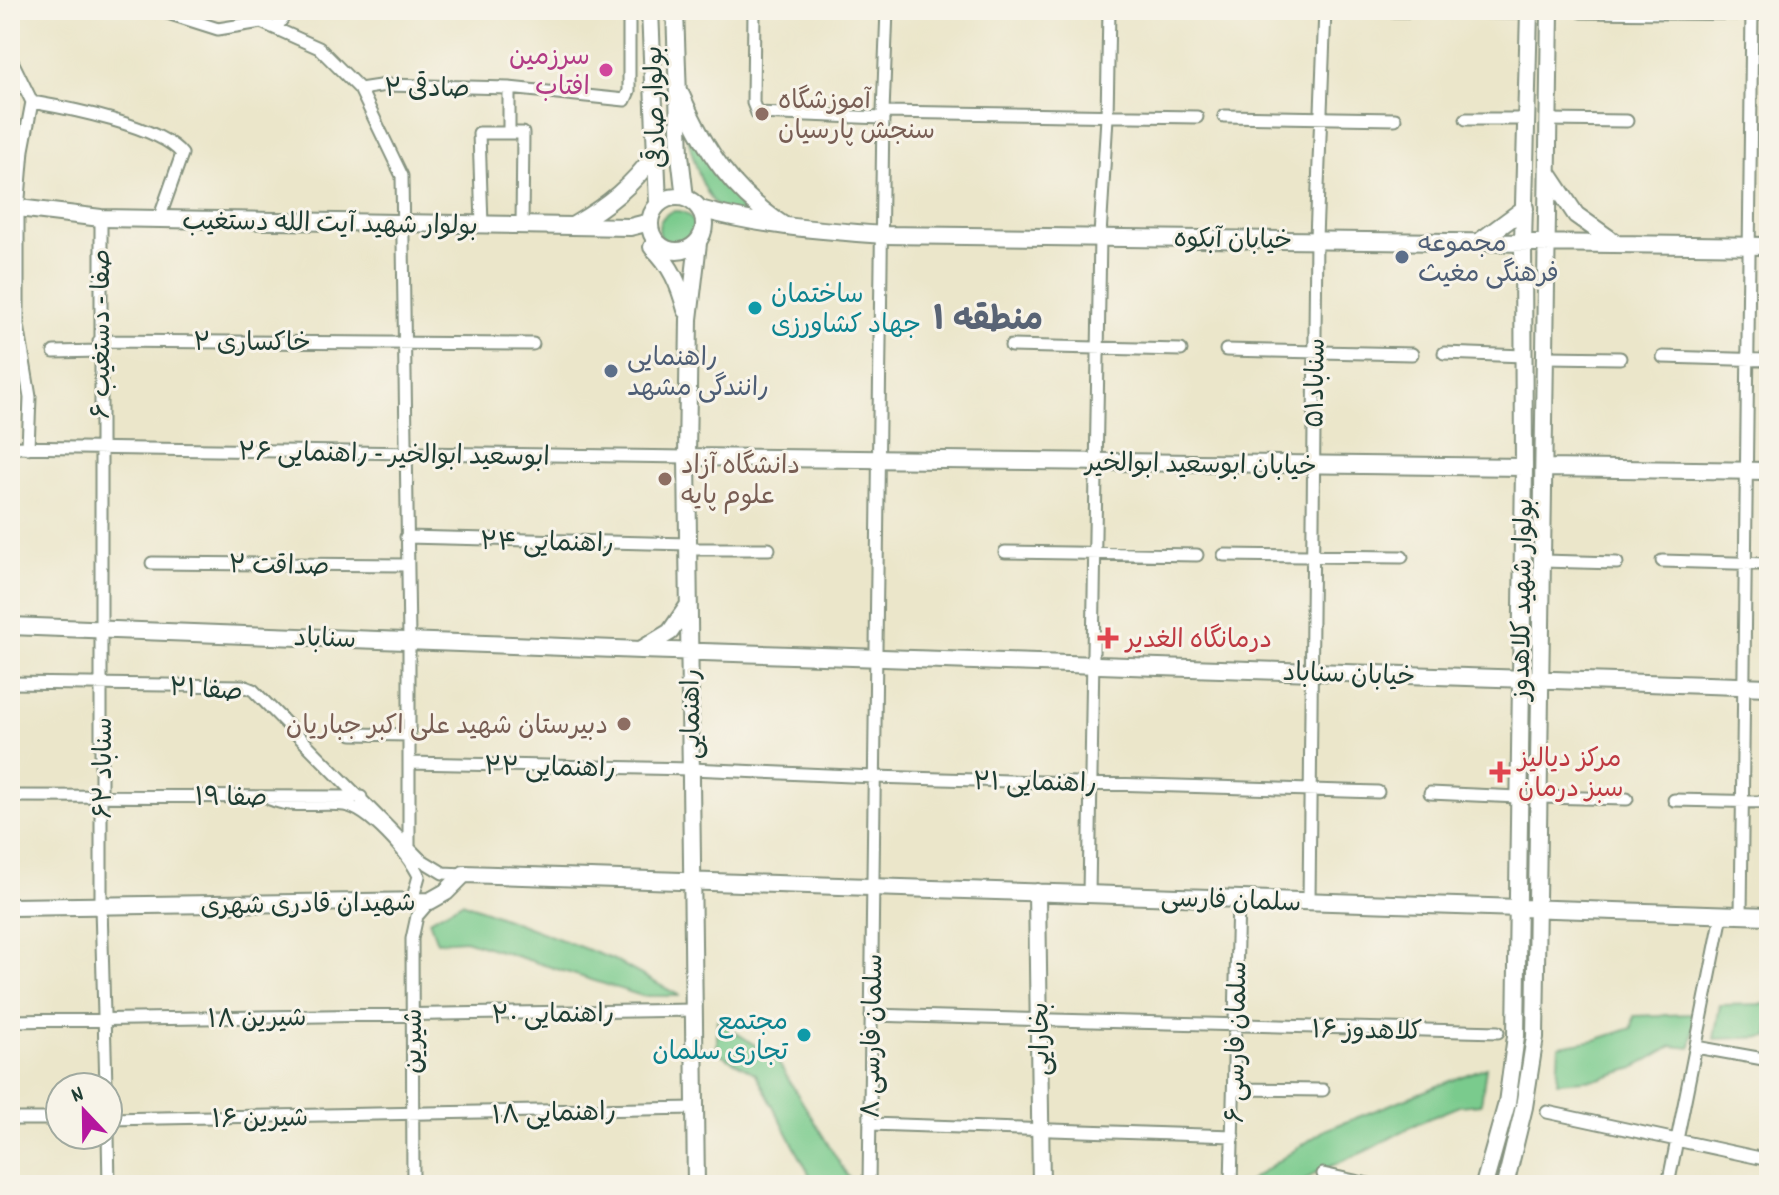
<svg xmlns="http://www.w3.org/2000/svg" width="1779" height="1195" viewBox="0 0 1779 1195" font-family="Dekko,'Playpen Sans Arabic',sans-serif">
<rect width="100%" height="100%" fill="#f7f3e8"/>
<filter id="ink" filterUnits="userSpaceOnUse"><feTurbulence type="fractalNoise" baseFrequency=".0125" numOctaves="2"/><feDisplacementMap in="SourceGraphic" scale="16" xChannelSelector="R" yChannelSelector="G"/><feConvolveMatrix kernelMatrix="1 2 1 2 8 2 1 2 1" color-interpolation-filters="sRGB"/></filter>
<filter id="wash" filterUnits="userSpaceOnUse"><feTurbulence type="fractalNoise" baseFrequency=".006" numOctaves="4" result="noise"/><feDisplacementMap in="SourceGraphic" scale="32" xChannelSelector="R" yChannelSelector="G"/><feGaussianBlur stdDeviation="1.8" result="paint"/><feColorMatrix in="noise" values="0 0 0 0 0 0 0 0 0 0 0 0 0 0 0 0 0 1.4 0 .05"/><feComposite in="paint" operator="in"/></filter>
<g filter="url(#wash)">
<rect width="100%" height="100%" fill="#ebe6ca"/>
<path fill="#7acb8d" stroke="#4c8460" stroke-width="2" d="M 685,126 L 762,221 C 751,219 734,218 724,212 C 702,199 691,150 685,126 Z
M659 229a18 18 0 1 1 36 0a18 18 0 1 1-36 0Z
M 462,902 L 612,959 L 680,996 L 642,996 L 465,940 L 437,942 L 429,920 Z
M 1769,1004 L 1769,1037 L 1714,1039 L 1720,1005 Z
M 1695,1014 L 1691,1048 L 1672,1046 L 1634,1068 L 1598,1079 L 1557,1082 L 1559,1046 L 1595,1040 L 1632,1028 L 1634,1016 Z
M 717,1020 L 776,1059 L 853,1185 L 815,1185 L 756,1074 L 717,1052 Z
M 1486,1067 L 1481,1104 L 1459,1106 L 1418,1123 L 1368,1150 L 1315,1173 L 1299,1185 L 1248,1185 L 1250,1180 L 1325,1130 Z"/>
</g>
<g filter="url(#ink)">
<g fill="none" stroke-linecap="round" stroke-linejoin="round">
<defs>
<path id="street" d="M 158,10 L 218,29 L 261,22 L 319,48 L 360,89 L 402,176 L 409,639 L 409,846
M 754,10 L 753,103 L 757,113 L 883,118
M 1322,10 L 1514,13
M 1581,12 L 1769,14
M 277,27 L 288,10
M 10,57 L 32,102 L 23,150 L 18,210 L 18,325 L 30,397 L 28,448
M 509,88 L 509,132
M 360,89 L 386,85 L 509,88 L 625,100 L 629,91 L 629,10
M 32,102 C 67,108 161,126 182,154 L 159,219
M 883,112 L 1197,117
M 1224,116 L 1395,119
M 1466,119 L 1527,119
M 1548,120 L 1627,121
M 101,218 L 101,906 L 106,1087
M 482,225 L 479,133 L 523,133 L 522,225
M 99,341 L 533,344
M 1011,346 L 1181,350
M 1226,350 L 1412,354
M 54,352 L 100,351
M 1444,353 L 1524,356
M 1546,357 L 1620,358
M 1663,357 L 1769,360
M 10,447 L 687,457
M 406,537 L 688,544
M 688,549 L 769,549
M 1005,552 L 1197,555
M 1224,555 L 1402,557
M 1542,561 L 1617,563
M 1662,561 L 1769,564
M 152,563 L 407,565
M 10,683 L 243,686 L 253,690 L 420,859 L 443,873 L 464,874
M 352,734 L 409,735
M 409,763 L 691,769 L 874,777 L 1378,792
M 1430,793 L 1518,797
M 10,796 L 361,797
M 1540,797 L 1627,799
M 270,799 C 293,809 320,802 344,805 C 369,808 409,855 419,876 L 412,901
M 1674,800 L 1769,802
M 1089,894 L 1100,236 L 1107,117 L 1109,10
M 1309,901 L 1316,238 L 1325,10
M 1741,915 L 1752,10
M 871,1015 L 1498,1032
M 10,1021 L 694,1010
M 1696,1047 L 1769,1060
M 1234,1089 L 1323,1090
M 1547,1112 L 1769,1160
M 10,1119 L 60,1119
M 108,1119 L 695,1108
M 870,1124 L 1233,1136
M 108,1135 L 109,1185
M 1323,1174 L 1373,1185
M 413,1185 L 412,939 L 417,916 L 430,901
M 869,1185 L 883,112 L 887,10
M 1231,1185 L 1238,899
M 1668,1185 L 1722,915"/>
<path id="secondary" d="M 650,10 L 658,204
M 675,10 L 680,155 L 685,198
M 681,95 C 706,152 731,190 783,225
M 1548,173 L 1576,215 L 1617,244
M650 224a27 27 0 1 1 54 0a27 27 0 1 1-54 0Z
M 10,207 L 101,218 L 630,227 L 650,222
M 700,209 C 760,226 820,230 882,235 L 1769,246
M 574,225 C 608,205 632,186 655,154
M 1479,242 L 1525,208
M 652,247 C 671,265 679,284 686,310
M 687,457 L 1524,467
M 1544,468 L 1769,471
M 10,626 L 641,650 L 1769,687
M 642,649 L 670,632 L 688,606
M 1037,892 L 1041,1185
M 10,907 L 430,901 L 446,892 L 464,874 L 1769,916
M 696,1185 L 687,457 L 689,319 L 698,243
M 1484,1185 L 1507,1103 L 1516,1036 L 1524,467 L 1523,243 L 1529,10
M 1505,1185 L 1524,1107 L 1535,1037 L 1550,10"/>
</defs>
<use href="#street" stroke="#85927f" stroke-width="15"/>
<use href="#secondary" stroke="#85927f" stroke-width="20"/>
<use href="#street" stroke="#fff" stroke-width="11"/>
<use href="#secondary" stroke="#fff" stroke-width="16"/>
</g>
</g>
<circle fill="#d1479c" stroke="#f7f3e8" stroke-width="3" cx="606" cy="70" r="8"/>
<g fill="#8d6e63" stroke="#f7f3e8" stroke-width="3">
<circle cx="762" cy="114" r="8"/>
<circle cx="665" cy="479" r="8"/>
<circle cx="624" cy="724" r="8"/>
</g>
<g fill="#5c6f8a" stroke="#f7f3e8" stroke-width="3">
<circle cx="1402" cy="257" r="8"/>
<circle cx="611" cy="371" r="8"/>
</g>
<g fill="#0f9aa8" stroke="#f7f3e8" stroke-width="3">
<circle cx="755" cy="308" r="8"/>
<circle cx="804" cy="1035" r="8"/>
</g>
<g fill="#e0444e" stroke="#f7f3e8" stroke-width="3">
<path d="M1104 626h8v8h8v8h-8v8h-8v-8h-8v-8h8z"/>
<path d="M1496 760h8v8h8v8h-8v8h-8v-8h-8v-8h8z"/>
</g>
<g text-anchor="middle" stroke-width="6" stroke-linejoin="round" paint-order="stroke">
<g font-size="26" fill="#b23c85" stroke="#f7f3e8" text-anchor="end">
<text x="590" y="64">سرزمین<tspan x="590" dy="30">افتاب</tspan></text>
</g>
<g font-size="26" fill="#1f3d34" stroke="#f7f3e8">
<text x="427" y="96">صادقی ۲</text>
<text transform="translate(654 107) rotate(-92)" y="9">بولوار صادقی</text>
<text transform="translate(330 222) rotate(1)" y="9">بولوار شهید آیت الله دستغیب</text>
<text transform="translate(1233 238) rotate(1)" y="9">خیابان آبکوه</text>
<text transform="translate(100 334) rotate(-90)" y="9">صفا - دستغیب ۶</text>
<text x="252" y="350">خاکساری ۲</text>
<text transform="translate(1314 383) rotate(-89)" y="9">سناباد۵۱</text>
<text transform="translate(394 453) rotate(1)" y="9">ابوسعید ابوالخیر - راهنمایی ۲۶</text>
<text transform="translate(1201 463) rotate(1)" y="9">خیابان ابوسعید ابوالخیر</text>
<text transform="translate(547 541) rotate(1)" y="9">راهنمایی ۲۴</text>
<text transform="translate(279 564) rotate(1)" y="9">صداقت ۲</text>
<text transform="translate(1521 599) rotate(-89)" y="9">بولوار شهید کلاهدوز</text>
<text transform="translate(325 637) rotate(2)" y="9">سناباد</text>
<text transform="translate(1349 673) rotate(2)" y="9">خیابان سناباد</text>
<text transform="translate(206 688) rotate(4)" y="9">صفا ۲۱</text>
<text transform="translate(690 714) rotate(-91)" y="9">راهنمایی</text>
<text transform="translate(550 766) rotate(1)" y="9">راهنمایی ۲۲</text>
<text transform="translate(102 768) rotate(-90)" y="9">سناباد ۶۲</text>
<text transform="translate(1035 781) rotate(1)" y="9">راهنمایی ۲۱</text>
<text x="231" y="805">صفا ۱۹</text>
<text transform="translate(1231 899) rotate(2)" y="9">سلمان فارسی</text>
<text transform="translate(308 903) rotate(-1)" y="9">شهیدان قادری شهری</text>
<text transform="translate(553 1013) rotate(-1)" y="9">راهنمایی ۲۰</text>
<text transform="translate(257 1017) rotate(-1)" y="9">شیرین ۱۸</text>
<text transform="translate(1367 1029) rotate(1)" y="9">کلاهدوز ۱۶</text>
<text transform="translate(871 1036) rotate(-89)" y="9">سلمان فارسی ۸</text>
<text transform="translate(1039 1039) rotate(-91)" y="9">بخارایی</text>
<text transform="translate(412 1041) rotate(-90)" y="9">شیرین</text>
<text transform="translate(1235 1042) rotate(-89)" y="9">سلمان فارسی ۶</text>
<text transform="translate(554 1112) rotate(-2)" y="9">راهنمایی ۱۸</text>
<text transform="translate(260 1117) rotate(-1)" y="9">شیرین ۱۶</text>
</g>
<g font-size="26" fill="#785e54" stroke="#f7f3e8" text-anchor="start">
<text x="778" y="108">آموزشگاه<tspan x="778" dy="30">سنجش پارسیان</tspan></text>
<text x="681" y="473">دانشگاه آزاد<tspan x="681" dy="30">علوم پایه</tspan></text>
<text x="608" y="733" text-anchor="end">دبیرستان شهید علی اکبر جباریان</text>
</g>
<g font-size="26" fill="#4e5e75" stroke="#f7f3e8" text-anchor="start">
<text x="1418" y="251">مجموعه<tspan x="1418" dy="30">فرهنگی مغیث</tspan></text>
<text x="627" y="365">راهنمایی<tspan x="627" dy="30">رانندگی مشهد</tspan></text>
</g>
<g font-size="26" fill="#0d838f" stroke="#f7f3e8" text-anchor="start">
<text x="771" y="302">ساختمان<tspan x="771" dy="30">جهاد کشاورزی</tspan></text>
<text x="788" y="1029" text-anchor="end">مجتمع<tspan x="788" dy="30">تجاری سلمان</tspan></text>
</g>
<g font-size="26" fill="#be3a42" stroke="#f7f3e8" text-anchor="start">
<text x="1126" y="647">درمانگاه الغدیر</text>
<text x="1518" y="766">مرکز دیالیز<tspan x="1518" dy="30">سبز درمان</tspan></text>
</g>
<g font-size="34" font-weight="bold" fill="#596475" stroke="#f7f3e8">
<text x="988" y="329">منطقه ۱</text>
</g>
</g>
<rect width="1779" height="1195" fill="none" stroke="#f7f3e8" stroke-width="40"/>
<g transform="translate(84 1111) rotate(338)"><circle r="38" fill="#f7f3e8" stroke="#a1aaa0" stroke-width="2"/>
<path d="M0-6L14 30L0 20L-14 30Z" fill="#b5179e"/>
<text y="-12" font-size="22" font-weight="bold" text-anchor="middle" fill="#1f3d34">N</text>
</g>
</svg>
